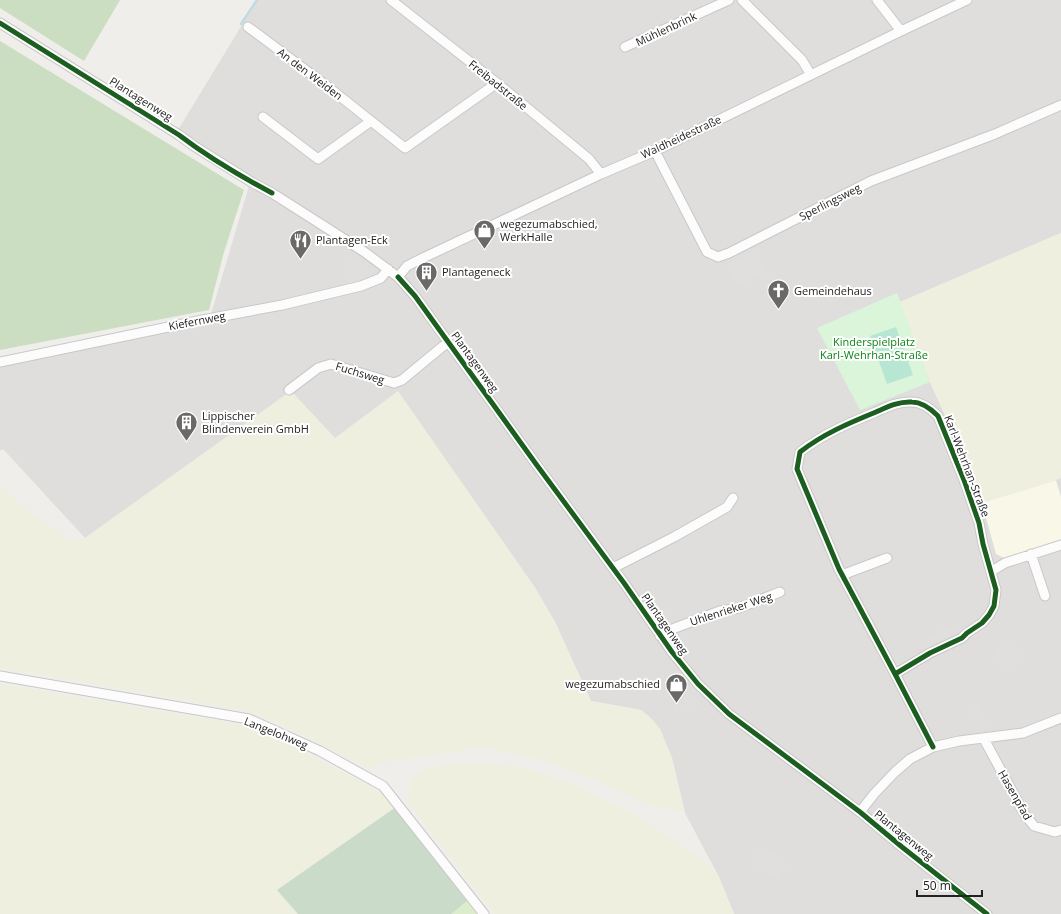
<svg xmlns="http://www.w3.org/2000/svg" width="1061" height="914" viewBox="0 0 1061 914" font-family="'Open Sans',sans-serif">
<rect width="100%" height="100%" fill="#f0eeeb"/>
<path fill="#dfdedc" d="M 257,0 L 1061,0 L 1061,233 L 900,302 L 930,382 L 948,422 L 982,503 L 1061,478 L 1061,914 L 734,914 L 719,877 L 685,813 L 672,758 L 660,729 L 641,710 L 591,701 L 555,622 L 534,586 L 335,439 L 291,391 L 85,538 L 3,449 L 0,451 L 0,365 L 212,322 L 211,314 L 252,176 L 178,130 Z"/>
<path fill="#f8f7e8" d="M 1056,480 L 1061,497 L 1061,543 L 1008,560 L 996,554 L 982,503 Z"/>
<path fill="#efefdf" d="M 1061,233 L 1061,478 L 982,503 L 948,422 L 930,382 L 900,302 Z
M 291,391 L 335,438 L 398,391 L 534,586 L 555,622 L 591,701 L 641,710 L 651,718 L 660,729 L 672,758 L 685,813 L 649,804 L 609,786 L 552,763 L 483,747 L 386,762 L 368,768 L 272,720 L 243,710 L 0,668 L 0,484 L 21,505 L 71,542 L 85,538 Z
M 0,684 L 254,727 L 289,744 L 380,792 L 396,807 L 277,890 L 298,914 L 0,914 Z
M 477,763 L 526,768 L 569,783 L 632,813 L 705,861 L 719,877 L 734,914 L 495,914 L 409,804 L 408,793 L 414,777 L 429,767 Z"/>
<path fill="#ddeccb" d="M 467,901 L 477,914 L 451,914 Z"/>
<path fill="#cbdec1" d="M 0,0 L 120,0 L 84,61 L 0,8 Z
M 0,41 L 244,190 L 224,252 L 209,310 L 0,350 Z"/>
<path fill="#cadbca" d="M 396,807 L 467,901 L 451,914 L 298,914 L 277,890 Z"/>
<path fill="#daf5da" d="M 897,293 L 930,382 L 860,410 L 817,328 Z"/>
<path fill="#b7e6d2" d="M 896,327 L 913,375 L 887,384 L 870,336 Z"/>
<path fill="#e0dfde" d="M 755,252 L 765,273 L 738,287 L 727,266 Z
M 354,257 L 372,270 L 372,275 L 350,284 L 343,271 L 346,265 Z
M 955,623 L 961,629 L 929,646 L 924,640 Z
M 1010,638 L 1026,655 L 1021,660 L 1005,643 Z
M 999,648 L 1013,663 L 1008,669 L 994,654 Z
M 680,681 L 696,701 L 688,708 L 672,688 Z
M 979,705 L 987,725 L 981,729 L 972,708 Z
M 765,846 L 787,865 L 776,880 L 752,862 Z"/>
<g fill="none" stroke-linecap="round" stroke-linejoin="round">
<path stroke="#bfdbe3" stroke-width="2.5" d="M 241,24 L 257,0"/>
<defs>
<path id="minor" d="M 391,0 L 497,83 L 589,159 L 601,174
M 742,0 L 802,60 L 811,75
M 877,0 L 901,31
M 0,23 L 179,135 L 194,146 L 253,183 L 272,193 L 363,251 L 398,277 L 415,296 L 536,464 L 624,583 L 672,652 L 698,684 L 729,714 L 860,812 L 902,847 L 987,914
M 248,27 L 327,86 L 405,148 L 497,83
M 625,47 L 729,0
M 263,117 L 318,159 L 371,121
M 655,151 L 707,252 L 718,257 L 729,253 L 871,181 L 995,134 L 1061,105
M 398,277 L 407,266 L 425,257 L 601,174 L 655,151 L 901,31 L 967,0
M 0,362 L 197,321 L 282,305 L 361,286 L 381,278 L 388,269
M 289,390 L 318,368 L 331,364 L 394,383 L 402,380 L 448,342
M 1031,554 L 1045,596
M 613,568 L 674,537 L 727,507 L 733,498
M 992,571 L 1005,563 L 1061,545
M 842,575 L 887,558
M 660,636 L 667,631 L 720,611 L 739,608 L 780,592
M 895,674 L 839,569 L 797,469 L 800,452 C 823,434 849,423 876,412 C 887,407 899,401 912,402 C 922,402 931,409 938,416 L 964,480 L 979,523 L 983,544 L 996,590 L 994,606 L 989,615 L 982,623 L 967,633 L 962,638 L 930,653 L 895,674 L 933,747
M 0,676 L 249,719 L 320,751 L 383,786 L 484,914
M 984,739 L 1025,815 L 1034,826 L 1055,832 L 1061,830
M 860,812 L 874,794 L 895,772 L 910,759 L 933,747 L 959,741 L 1023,733 L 1061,718"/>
</defs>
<use href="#minor" stroke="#c9c8c7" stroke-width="11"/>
<use href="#minor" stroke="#fdfcfc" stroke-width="9"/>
<defs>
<path id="cycleway" d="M 0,23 L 179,135 C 208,157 240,176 272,193
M 398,277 L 415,296 L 536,464 L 624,583 L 672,652 L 698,684 L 729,714 L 860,812 L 902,847 L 987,914
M 895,674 L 839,569 L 797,469 L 800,452 C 823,434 849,423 876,412 C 887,407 899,401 912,402 C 922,402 931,409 938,416 L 964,480 L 979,523 L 983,544 L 996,590 L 994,606 L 989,615 L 982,623 L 967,633 L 962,638 L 930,653 L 895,674 L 933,747"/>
</defs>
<use href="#cycleway" stroke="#fff" stroke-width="8"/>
<use href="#cycleway" stroke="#1b5e20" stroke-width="5"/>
</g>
<defs>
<symbol id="shop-pin" viewBox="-11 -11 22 30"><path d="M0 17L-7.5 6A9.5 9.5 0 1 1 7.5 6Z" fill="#6a6968" stroke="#fff"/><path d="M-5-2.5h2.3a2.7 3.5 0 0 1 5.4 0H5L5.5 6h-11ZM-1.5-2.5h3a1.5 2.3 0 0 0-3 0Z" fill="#fff"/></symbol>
<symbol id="restaurant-pin" viewBox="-11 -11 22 30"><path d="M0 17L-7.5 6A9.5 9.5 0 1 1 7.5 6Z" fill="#6a6968" stroke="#fff"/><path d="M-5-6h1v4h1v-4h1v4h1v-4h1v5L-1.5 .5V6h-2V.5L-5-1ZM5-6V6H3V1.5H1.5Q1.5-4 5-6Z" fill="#fff"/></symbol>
<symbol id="building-pin" viewBox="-11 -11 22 30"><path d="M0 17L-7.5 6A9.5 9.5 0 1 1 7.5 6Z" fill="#6a6968" stroke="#fff"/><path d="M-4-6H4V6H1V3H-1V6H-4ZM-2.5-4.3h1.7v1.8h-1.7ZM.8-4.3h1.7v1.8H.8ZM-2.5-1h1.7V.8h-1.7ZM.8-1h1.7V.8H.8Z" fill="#fff"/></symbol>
<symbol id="church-pin" viewBox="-11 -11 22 30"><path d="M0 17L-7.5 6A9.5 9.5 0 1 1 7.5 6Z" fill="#6a6968" stroke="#fff"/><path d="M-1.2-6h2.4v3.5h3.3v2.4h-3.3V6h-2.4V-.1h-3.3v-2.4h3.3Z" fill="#fff"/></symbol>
</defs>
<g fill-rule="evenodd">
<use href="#shop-pin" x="472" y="218" width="25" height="34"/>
<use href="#restaurant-pin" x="288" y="228" width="25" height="34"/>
<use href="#building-pin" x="414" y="260" width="25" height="34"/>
<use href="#church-pin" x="766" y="278" width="25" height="34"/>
<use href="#building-pin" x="174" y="410" width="25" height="34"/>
<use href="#shop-pin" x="664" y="672" width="25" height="34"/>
</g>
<g text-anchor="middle" stroke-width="4" stroke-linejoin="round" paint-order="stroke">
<g font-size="11" fill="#222" stroke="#fff">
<text transform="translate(666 29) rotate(-25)" y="4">Mühlenbrink</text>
<text transform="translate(310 74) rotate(37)" y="4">An den Weiden</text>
<text transform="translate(498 85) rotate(39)" y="4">Freibadstraße</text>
<text transform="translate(141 99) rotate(32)" y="4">Plantagenweg</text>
<text transform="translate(681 137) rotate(-25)" y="4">Waldheidestraße</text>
<text transform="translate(830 202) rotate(-27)" y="4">Sperlingsweg</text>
<text transform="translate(197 321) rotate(-11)" y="4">Kiefernweg</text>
<text transform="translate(475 362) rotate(54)" y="4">Plantagenweg</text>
<text transform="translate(360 373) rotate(17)" y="4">Fuchsweg</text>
<text transform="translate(967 466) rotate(69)" y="4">Karl-Wehrhan-Straße</text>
<text transform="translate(731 609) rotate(-18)" y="4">Uhlenrieker Weg</text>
<text transform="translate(665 624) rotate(55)" y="4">Plantagenweg</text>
<text transform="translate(276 733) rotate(22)" y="4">Langelohweg</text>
<text transform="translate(1015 795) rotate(60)" y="4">Hasenpfad</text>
<text transform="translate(904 835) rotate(39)" y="4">Plantagenweg</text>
</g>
<g font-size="11" fill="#222" stroke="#fff" text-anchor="start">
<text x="500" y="228">wegezumabschied,<tspan x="500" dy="13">WerkHalle</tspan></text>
<text x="316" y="244">Plantagen-Eck</text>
<text x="442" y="276">Plantageneck</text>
<text x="794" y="295">Gemeindehaus</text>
<text x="202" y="420">Lippischer<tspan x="202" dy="13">Blindenverein GmbH</tspan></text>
<text x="660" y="688" text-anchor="end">wegezumabschied</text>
</g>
<g font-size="11" fill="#0c8416" stroke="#fff">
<text x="874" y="346">Kinderspielplatz<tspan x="874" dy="13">Karl-Wehrhan-Straße</tspan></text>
</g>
</g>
<path d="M917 890v6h65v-6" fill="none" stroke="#222222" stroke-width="2"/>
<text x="923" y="890" font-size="12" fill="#222222" stroke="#ffffff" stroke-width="3" paint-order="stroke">50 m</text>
</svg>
